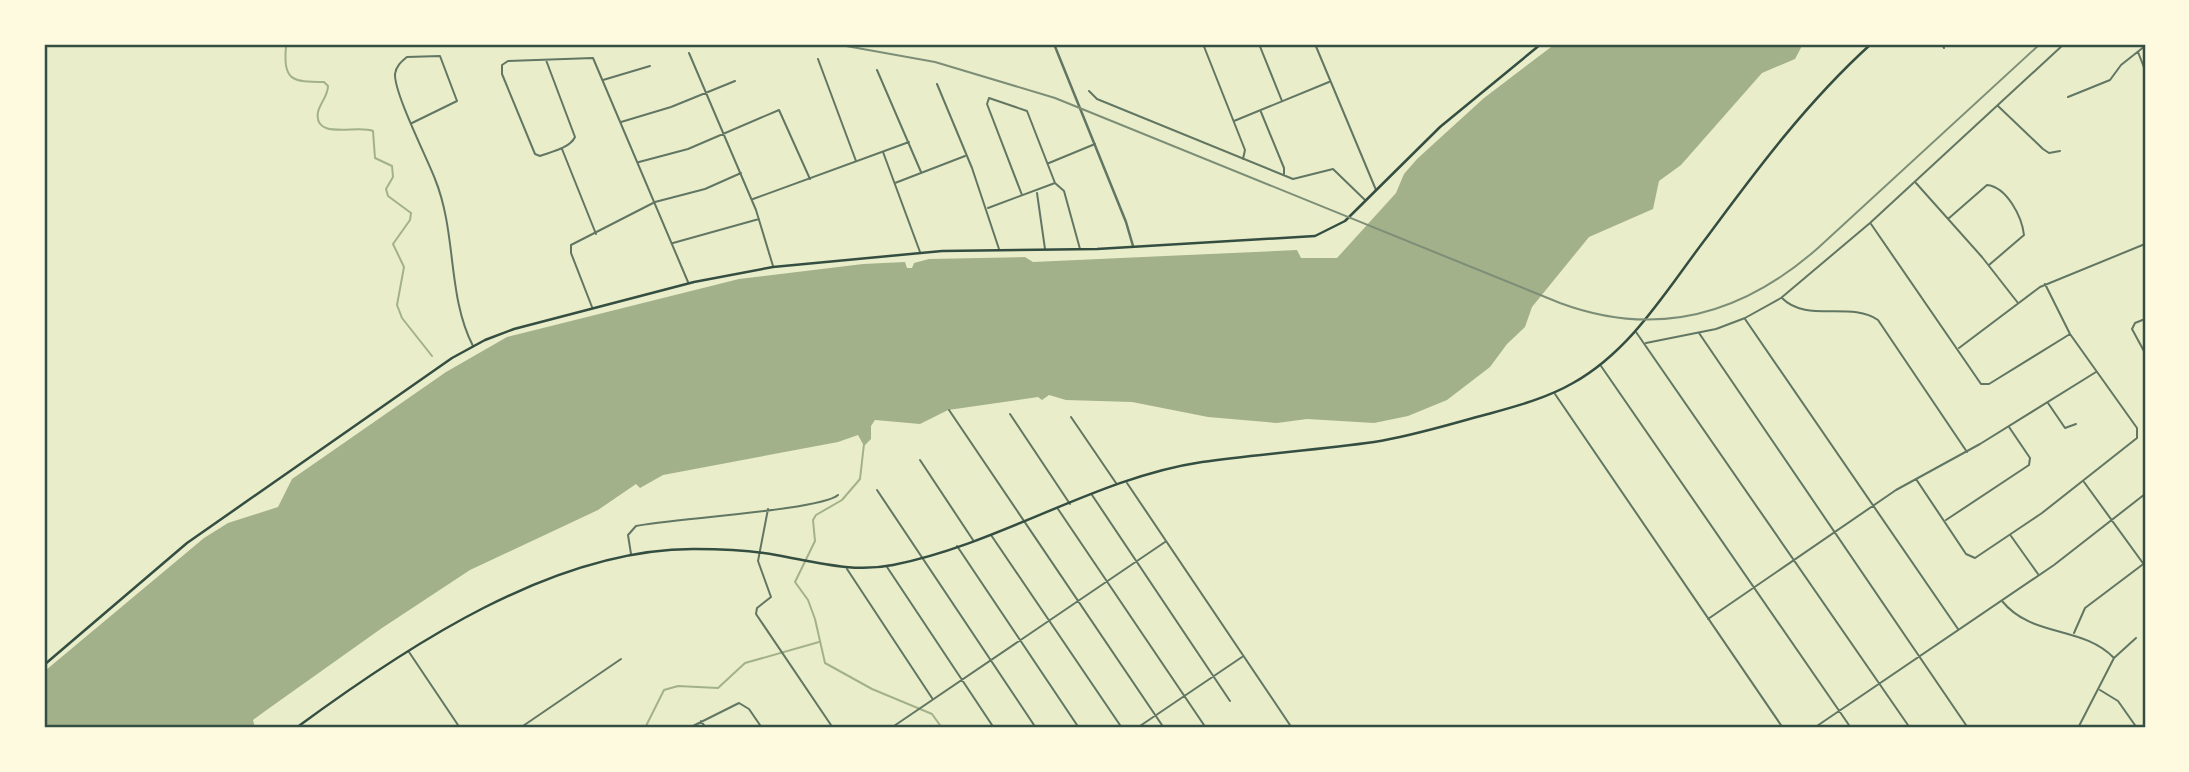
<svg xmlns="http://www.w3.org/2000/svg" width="2189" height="772" viewBox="0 0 2189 772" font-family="'Noto Serif',serif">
<rect width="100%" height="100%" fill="#e9edc9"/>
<path fill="#a3b18a" d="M 1555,44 L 1803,44 L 1795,59 L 1762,73 L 1681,165 L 1659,181 L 1653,209 L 1589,237 L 1532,307 L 1525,327 L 1507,344 L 1490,367 L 1447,400 L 1408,416 L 1374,423 L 1307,419 L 1277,423 L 1208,417 L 1132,402 L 1066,400 L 1049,395 L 1042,400 L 1038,397 L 948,410 L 920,424 L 875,420 L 871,426 L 871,439 L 864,446 L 858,435 L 838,442 L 663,475 L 640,488 L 636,484 L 598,510 L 470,570 L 382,628 L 268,709 L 253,720 L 255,728 L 44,728 L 46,670 L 204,538 L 228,523 L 278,507 L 292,479 L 446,372 L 507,337 L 739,279 L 863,264 L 905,262 L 907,268 L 912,268 L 914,263 L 929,259 L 1025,257 L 1033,262 L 1297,250 L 1301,258 L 1337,258 L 1396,193 L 1404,174 L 1417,159 L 1484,98 Z"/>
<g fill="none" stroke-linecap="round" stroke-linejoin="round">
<path stroke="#a3b18a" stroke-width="2" d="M 286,46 C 283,81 292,82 324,82 L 328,86 C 328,96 320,103 318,112 C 313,141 359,124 373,131 L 375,158 L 392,166 L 393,177 L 386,189 L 388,196 L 411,213 L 410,220 L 393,244 L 404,267 L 397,305 L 402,318 L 432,356
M 864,444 L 860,479 L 842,500 L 816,515 L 813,520 L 815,541 L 795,582 L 808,600 L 815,619 L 825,663 L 872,689 L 932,714 L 942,728
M 645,728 L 664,690 L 678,686 L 718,688 L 745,663 L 819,642"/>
<path stroke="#617663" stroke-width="2" d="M 1203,44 L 1245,150 L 1243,159
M 1259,44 L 1282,101
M 1315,44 L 1376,190
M 1942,44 L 1944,48
M 2138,52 L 2145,70
M 689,53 L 756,210 L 773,266
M 818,59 L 856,161
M 546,60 L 575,137 C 570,148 551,152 540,156 L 535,154 L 502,74 L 502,65 L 508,61 L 593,58 L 688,282
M 877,70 L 921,172
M 603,80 L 650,66
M 937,84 L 972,168 L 999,249
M 1089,91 L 1097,99 L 1293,179 L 1333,169 L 1365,200
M 2068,97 L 2110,80 L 2121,65 L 2145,46
M 1998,106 L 2043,149 L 2049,153 L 2060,151
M 1261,112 L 1284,168 L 1284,175
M 1234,121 L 1329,82
M 621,122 L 671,107 L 735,81
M 412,123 L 457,101 L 440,56 L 407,57 C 401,62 396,66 395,74 C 394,93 427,158 435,179 C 457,233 447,296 473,346
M 562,149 L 596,234
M 883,152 L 920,252
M 639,162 L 688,149 L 779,110 L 810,179
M 1049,163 L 1095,144
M 895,183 L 965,156
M 1916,183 L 1982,257 L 2018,303
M 1037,193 L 1045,249
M 1022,195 L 987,104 L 989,98 L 1027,111 L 1055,183 L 1064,191 L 1080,249
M 753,199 L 909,142
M 988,208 L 1055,183
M 1948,219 L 1987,185 C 2007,187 2022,217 2024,235 L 1989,265
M 1871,224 L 1981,384 L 1989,384 L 2070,334
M 673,243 L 759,219
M 1782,298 C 1806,323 1851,301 1878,320 L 1967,452
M 592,307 L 571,253 L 571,245 L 655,202 L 705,189 L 741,173
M 1745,319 L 1958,629
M 2145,319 L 2135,323 L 2132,329 L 2145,353
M 1636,332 L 1910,728
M 1699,333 L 1968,728
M 1646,343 L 1716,329 L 1745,318 L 1781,298 L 1870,223 L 2064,44
M 1959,348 L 2040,287 L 2145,244
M 1601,366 L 1851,728
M 1555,394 L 1783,728
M 2048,403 L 2065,428 L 2076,424
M 949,410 L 1164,728
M 1010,414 L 1070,504
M 1071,417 L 1116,483
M 920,460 L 973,540
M 1916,479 L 1966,554 L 1975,558 L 2042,513 L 2137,438 L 2137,428 L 2070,334 L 2045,284
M 2084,482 L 2145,566
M 1127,483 L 1292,728
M 877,490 L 1036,728
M 1092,495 L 1230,701
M 768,509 L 758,561 L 771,597 L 757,608 L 756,614 L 833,728
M 1058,509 L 1206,728
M 1946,520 L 2029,465 L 2030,458 L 2009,427
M 991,535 L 1122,728
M 2011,536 L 2038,574
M 957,546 L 1079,728
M 631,554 L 628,535 L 636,526 C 669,519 822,510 838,495
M 887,567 L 994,728
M 847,569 L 932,698
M 2002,601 C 2032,638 2082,625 2114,658
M 1708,619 L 1896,490 L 1980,444 L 2096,372
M 2074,633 L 2085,608 L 2142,565
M 409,652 L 460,728
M 2100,690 L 2118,701 L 2137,728
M 701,721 L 706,728
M 520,728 L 621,659
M 689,728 L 739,703 L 749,709 L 762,728
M 891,728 L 1165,542
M 1137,728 L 1242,657
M 1814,728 L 2054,565 L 2145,494
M 2078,728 L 2114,658 L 2136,638"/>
<path stroke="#617663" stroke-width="2.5" d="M 1054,44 L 1126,222 L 1133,246"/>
<path stroke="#344e41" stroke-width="2.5" d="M 44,665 L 187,543 L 452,358 L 485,340 L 514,329 L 694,282 L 773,267 L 942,251 L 1097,249 L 1315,236 L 1345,221 L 1440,127 L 1541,44"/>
<path stroke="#344e41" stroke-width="2.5" d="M 296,728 C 406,647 554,548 695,549 C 722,549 749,550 776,555 C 816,562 853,573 893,565 C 1000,544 1095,478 1202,462 C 1259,454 1317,450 1374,442 C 1413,436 1450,424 1488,414 C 1517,406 1547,398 1573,383 C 1632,350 1667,289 1707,237 C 1757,169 1808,101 1871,44"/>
<path stroke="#7c8e77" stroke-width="2" d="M 835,44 L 935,62 L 1055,98 L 1560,303 C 1657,339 1742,315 1818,248 L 2040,44
M 44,46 L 186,44"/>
</g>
<rect width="2189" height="772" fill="none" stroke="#fefae0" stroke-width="91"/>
<rect x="46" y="46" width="2098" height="680" fill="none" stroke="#344e41" stroke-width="2.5"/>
</svg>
